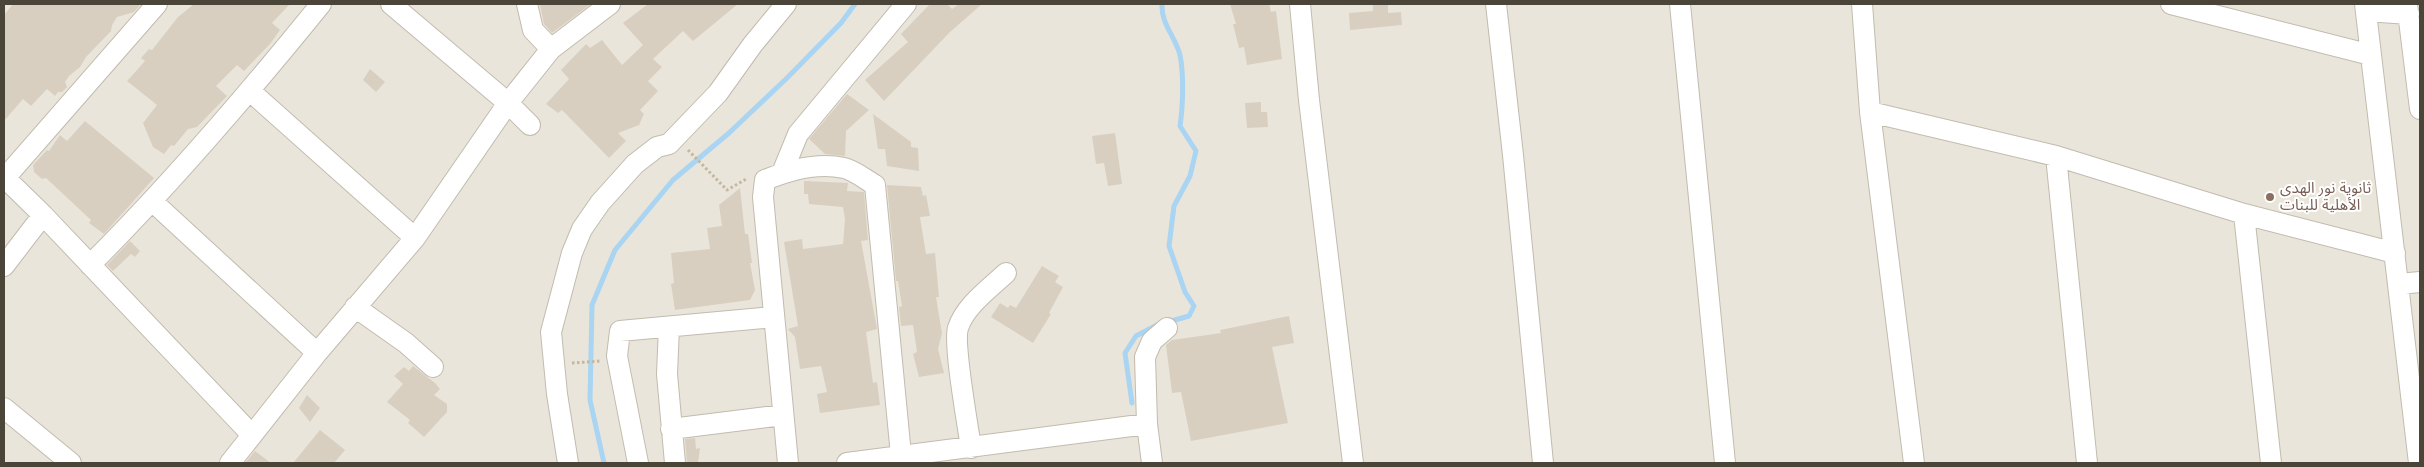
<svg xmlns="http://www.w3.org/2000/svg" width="2424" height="467" viewBox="0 0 2424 467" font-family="Arial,'Noto Sans Arabic',sans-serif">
<rect width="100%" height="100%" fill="#f6f3ec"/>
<path fill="#eae5da" d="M 4,4 L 2420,4 L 2420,463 L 4,463 Z"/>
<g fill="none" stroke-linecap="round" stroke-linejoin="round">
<path stroke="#a9d4f2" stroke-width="5" d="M 1162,4 C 1161,24 1175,36 1180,55 C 1184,75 1183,106 1180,126 L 1196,151 L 1190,176 L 1174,206 L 1169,246 L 1185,292 L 1194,306 L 1189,316 L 1168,322
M 1132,403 L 1125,353 L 1136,336 L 1157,325
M 604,463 L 590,400 L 592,305 L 615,250 L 673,180 L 729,133 L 787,78 L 841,23 L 855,4"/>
</g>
<path fill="#d8cfc1" d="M 13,4 L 141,4 L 134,12 L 117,17 L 112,25 L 111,31 L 86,57 L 80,67 L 69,76 L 65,82 L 67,87 L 62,92 L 58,92 L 55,96 L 47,89 L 31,106 L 23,99 L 4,121 L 4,15 Z
M 194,4 L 290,4 L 272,23 L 280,30 L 270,44 L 244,71 L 237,65 L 216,86 L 227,96 L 197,127 L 188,129 L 174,146 L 171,145 L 164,154 L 153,147 L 143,123 L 157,105 L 127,81 L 145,61 L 141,58 L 149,49 L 152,50 L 178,17 Z
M 545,4 L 591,4 L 552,33 L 544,24 L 540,5 Z
M 648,4 L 738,4 L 693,41 L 683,31 L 653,59 L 662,67 L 648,81 L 658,91 L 640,110 L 644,114 L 639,125 L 618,133 L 626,141 L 609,158 L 562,110 L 558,113 L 546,104 L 569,79 L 561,70 L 586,44 L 590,48 L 602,40 L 622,65 L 643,45 L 623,23 Z
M 930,4 L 947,4 L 952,9 L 959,4 L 982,4 L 950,32 L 884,101 L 865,80 L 908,42 L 901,34 Z
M 1230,4 L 1269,4 L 1271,12 L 1276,11 L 1282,59 L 1247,65 L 1244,47 L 1239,48 L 1233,24 L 1236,24 Z
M 1373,4 L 1388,4 L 1388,13 L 1401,12 L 1402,25 L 1350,30 L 1349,13 L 1373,11 Z
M 370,69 L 385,82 L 376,92 L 363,80 Z
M 847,94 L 869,110 L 846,131 L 845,156 L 825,154 L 809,139 Z
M 1261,102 L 1261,112 L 1267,112 L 1268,127 L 1247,128 L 1245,103 Z
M 873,114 L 911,142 L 911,147 L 918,148 L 919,171 L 887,166 L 885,149 L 878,149 Z
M 85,121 L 154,178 L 104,234 L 89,223 L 91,220 L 46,178 L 42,179 L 34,172 L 33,165 L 47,150 L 49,151 L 60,135 L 67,141 Z
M 1115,133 L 1122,184 L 1108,186 L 1104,163 L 1096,164 L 1092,136 Z
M 804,181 L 848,183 L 847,191 L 864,192 L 868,240 L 861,241 L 877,329 L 866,332 L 873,383 L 877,382 L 880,405 L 820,413 L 817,394 L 827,392 L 821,366 L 800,369 L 795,337 L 788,329 L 798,326 L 784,242 L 802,239 L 803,249 L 843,244 L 845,219 L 843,207 L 809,204 L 808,194 L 804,194 Z
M 887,185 L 921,187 L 923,196 L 926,195 L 930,216 L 920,217 L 926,254 L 935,253 L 939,297 L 936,297 L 942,333 L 938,349 L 944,373 L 919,377 L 913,354 L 917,352 L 913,325 L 901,326 L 899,307 L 902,306 L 898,281 L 896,281 Z
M 740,188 L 745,234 L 748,234 L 752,263 L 750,263 L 755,290 L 750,300 L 675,310 L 671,284 L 674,283 L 671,253 L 710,249 L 707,228 L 722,226 L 719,205 Z
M 130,241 L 140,251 L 135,257 L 131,254 L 113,271 L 107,265 Z
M 1042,266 L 1059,276 L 1055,282 L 1063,287 L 1049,313 L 1051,314 L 1033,343 L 991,317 L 1000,303 L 1008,308 L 1010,305 L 1016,308 Z
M 1289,316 L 1294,343 L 1272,347 L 1288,423 L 1191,441 L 1181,392 L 1172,393 L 1166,345 L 1172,340 L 1221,333 L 1220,330 Z
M 413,366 L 435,383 L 440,389 L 434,395 L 447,404 L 447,412 L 424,437 L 408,423 L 410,420 L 387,402 L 403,384 L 394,376 L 404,367 L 409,371 Z
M 307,395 L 320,408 L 310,422 L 299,408 Z
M 320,430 L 345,450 L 334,463 L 293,463 Z
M 695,438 L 696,449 L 700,448 L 698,463 L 687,463 L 685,439 Z
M 255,451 L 271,463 L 245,463 Z"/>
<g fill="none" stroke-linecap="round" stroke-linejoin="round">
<defs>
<path id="minor" d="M 391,4 L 508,103 L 530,125
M 527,4 L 533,30 L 551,49
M 1300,4 L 1309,100 L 1353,463
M 1496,4 L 1513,155 L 1543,463
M 1680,4 L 1725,463
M 1862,4 L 1870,112 L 1914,463
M 2171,4 L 2371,55
M 2365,4 L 2419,463
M 2407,4 L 2420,109
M 2366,11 L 2409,14
M 250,91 L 415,238
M 1870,112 L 2056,156 L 2244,214 L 2395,253
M 2056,156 L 2087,463
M 782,173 L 798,134 L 906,4
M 4,177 L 43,215 L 252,435
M 5,178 L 157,4
M 152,201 L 317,353
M 2244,214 L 2271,463
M 90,265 C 172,183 248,94 321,4
M 4,266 L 43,215
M 2399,284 L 2420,282
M 355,307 L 406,343 L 433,367
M 669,327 L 667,374 L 675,463
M 4,408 L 71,463
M 671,429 L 783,415
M 971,448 C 968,426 953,344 958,328 C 965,306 989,289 1006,273
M 230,463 L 317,353 L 415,238 L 508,103 L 551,49 L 610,4
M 568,463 L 557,394 L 551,332 L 572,253 L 582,229 L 600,203 L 635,164 L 657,147 L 669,144 L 718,93 L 753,44 L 786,4
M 638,463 L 617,356 L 620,331 L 774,317
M 788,463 L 763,197 L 765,180 C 789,170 818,162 844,168 C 854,170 866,180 875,185 L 901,455
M 847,463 L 1147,424
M 1152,463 L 1147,424 L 1145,357 L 1152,341 L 1167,328"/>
</defs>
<use href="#minor" stroke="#c2bbae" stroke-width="22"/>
<path stroke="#c4b79f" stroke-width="3" stroke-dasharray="2.5 2.5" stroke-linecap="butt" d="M 688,150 L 727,190 L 748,178
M 572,363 L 601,361"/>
<use href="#minor" stroke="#fff" stroke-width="20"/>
</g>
<circle fill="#8d6e63" stroke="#fff" stroke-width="2" cx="2270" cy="197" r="5"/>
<g text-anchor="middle" stroke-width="4" stroke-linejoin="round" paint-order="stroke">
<g font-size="15" fill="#785e54" stroke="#fff" text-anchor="start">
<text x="2280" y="193">ثانوية نور الهدى<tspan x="2280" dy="17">الأهلية للبنات</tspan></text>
</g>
</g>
<rect width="2424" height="467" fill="none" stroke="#4b4439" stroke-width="10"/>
</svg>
